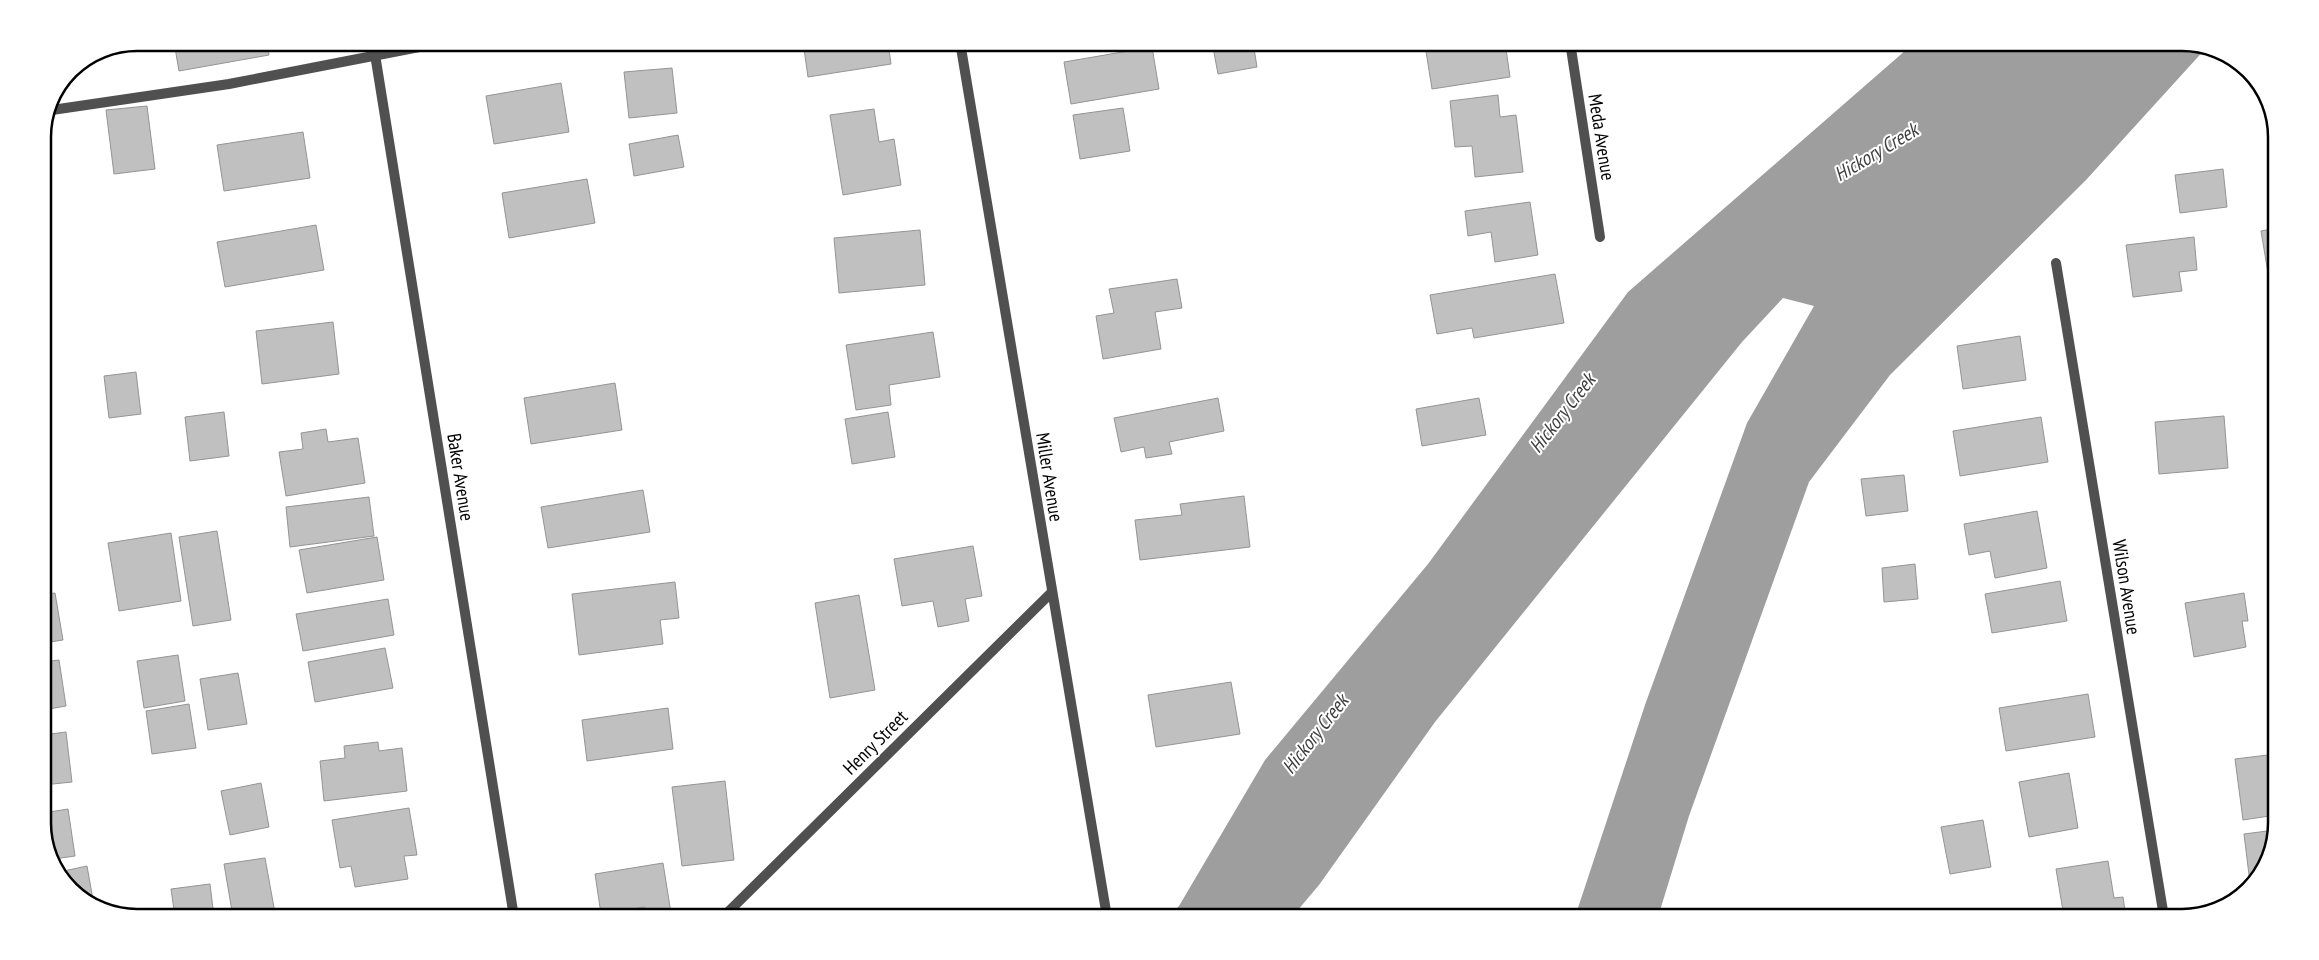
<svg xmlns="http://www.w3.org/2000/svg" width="2319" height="960" viewBox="0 0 2319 960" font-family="'PT Sans Narrow',sans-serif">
<rect width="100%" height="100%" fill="#fff"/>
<path fill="#9e9e9e" d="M 2182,42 L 2207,47 L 2086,180 L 1890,375 L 1809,482 L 1689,816 L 1658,917 L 1575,917 L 1645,705 L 1747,423 L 1814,306 L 1783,298 L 1742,342 L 1435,722 L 1319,885 L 1292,917 L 1168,917 L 1179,906 L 1265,760 L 1428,564 L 1628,292 L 1914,43 Z"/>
<path fill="#c0c0c0" stroke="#949494" d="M 174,42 L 267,42 L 269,55 L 179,71 Z
M 803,42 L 888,42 L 891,64 L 808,77 Z
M 1212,42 L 1253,42 L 1257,67 L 1218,74 Z
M 1443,42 L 1505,42 L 1510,77 L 1432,89 L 1425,45 Z
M 1152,47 L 1159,89 L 1071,104 L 1064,62 Z
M 672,68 L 677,113 L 629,118 L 624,72 Z
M 561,83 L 569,132 L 494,144 L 486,96 Z
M 1498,95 L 1500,117 L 1516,115 L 1523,172 L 1475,177 L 1472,146 L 1455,147 L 1450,101 Z
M 147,106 L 155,169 L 114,174 L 106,110 Z
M 1123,108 L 1130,151 L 1080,159 L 1073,115 Z
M 874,109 L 879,142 L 894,139 L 901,185 L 843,195 L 830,115 Z
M 303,132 L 310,178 L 224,191 L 217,145 Z
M 678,135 L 684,167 L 634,176 L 629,144 Z
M 2223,169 L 2227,207 L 2180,213 L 2175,175 Z
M 587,179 L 595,223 L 509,238 L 502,193 Z
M 1530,202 L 1538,255 L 1495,262 L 1491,232 L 1468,236 L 1465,211 Z
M 316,225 L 324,270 L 225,287 L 217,242 Z
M 2276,228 L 2276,290 L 2271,291 L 2261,231 Z
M 920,230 L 925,285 L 839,293 L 834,238 Z
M 2194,237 L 2197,270 L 2179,272 L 2182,291 L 2133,297 L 2126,245 Z
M 1555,274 L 1564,323 L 1474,338 L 1472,328 L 1437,334 L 1430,295 Z
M 1177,279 L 1182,308 L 1155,312 L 1161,349 L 1103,359 L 1096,316 L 1114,313 L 1109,289 Z
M 333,322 L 339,374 L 262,384 L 256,331 Z
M 933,332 L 940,377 L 889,385 L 891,405 L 856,410 L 846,345 Z
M 2020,336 L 2026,380 L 1963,389 L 1957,346 Z
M 136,372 L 141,414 L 109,418 L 104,376 Z
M 615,383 L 622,430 L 531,444 L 524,398 Z
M 1218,398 L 1224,431 L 1169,442 L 1172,454 L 1146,458 L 1144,447 L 1121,452 L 1114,418 Z
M 1479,398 L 1486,435 L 1422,446 L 1416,409 Z
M 224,412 L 229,456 L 190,461 L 185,417 Z
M 888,412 L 895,457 L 852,464 L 845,419 Z
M 2224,416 L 2228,468 L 2159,474 L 2155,422 Z
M 2041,417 L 2048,462 L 1960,476 L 1953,431 Z
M 326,429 L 328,442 L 358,438 L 365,483 L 286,496 L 279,452 L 303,449 L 301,433 Z
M 1904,475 L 1908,511 L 1866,516 L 1861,479 Z
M 643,490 L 650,532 L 548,548 L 541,507 Z
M 1244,496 L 1250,547 L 1140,560 L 1135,520 L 1182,515 L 1180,504 Z
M 369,497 L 374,536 L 290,547 L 286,507 Z
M 2037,511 L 2047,568 L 1995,578 L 1990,551 L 1969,555 L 1964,524 Z
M 217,531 L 231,620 L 193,626 L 179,537 Z
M 171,533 L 181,601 L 119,611 L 108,543 Z
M 377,537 L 384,580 L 307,593 L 299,550 Z
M 973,546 L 982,596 L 965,599 L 969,621 L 938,627 L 933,601 L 902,606 L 894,559 Z
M 1915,564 L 1918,599 L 1884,602 L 1882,568 Z
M 2060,581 L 2067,621 L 1992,633 L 1985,594 Z
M 675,582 L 679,618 L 660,620 L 663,644 L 579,655 L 572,594 Z
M 55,593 L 63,640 L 43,643 L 43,595 Z
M 2244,593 L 2248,621 L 2242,621 L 2246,647 L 2194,657 L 2185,603 Z
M 859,595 L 875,690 L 830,698 L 815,603 Z
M 388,599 L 394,635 L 303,651 L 296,614 Z
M 385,648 L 393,688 L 315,702 L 308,662 Z
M 178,655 L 185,701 L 144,708 L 137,661 Z
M 59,660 L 66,706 L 43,710 L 43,662 Z
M 238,673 L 247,724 L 208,730 L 200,679 Z
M 1231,682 L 1240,734 L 1156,747 L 1148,695 Z
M 2088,694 L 2095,737 L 2006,751 L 1999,708 Z
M 189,704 L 196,748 L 152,754 L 146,711 Z
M 668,708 L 673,749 L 587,761 L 582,720 Z
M 66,732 L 72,782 L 43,785 L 43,735 Z
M 378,742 L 379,751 L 402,748 L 407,791 L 324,801 L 320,761 L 345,758 L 344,746 Z
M 2276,754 L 2276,815 L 2243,820 L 2235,759 Z
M 2069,773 L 2078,828 L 2029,837 L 2019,782 Z
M 725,781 L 734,860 L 682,866 L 672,787 Z
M 261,783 L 269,827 L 230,835 L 221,791 Z
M 409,808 L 417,855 L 404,856 L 408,879 L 355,887 L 351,866 L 340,868 L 332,820 Z
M 68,809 L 75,856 L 54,859 L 43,829 L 43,813 Z
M 1983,820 L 1991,867 L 1950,874 L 1941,827 Z
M 2275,830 L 2269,859 L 2250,883 L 2244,834 Z
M 265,858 L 275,913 L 233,917 L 224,864 Z
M 2108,861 L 2114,898 L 2123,897 L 2126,917 L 2064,917 L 2056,869 Z
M 663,863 L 671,913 L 647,917 L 645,907 L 601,914 L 595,874 Z
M 87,866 L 94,905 L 62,880 L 59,872 Z
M 210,884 L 214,917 L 175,917 L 171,889 Z"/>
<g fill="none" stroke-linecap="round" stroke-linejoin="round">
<path stroke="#505050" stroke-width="10" d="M 52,110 L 229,84 L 445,42"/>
<path stroke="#505050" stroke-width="10" d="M 373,42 L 514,917
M 960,42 L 1107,917
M 1570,42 L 1600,237
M 2056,263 L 2164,917
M 723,917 L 1052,592"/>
</g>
<g text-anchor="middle" stroke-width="4" stroke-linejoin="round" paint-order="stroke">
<g font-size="19" fill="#000" stroke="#fff">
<text transform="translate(1602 137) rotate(81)" y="7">Meda Avenue</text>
<text transform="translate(461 477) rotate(81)" y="7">Baker Avenue</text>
<text transform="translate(1050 477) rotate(81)" y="7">Miller Avenue</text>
<text transform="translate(2127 587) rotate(81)" y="7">Wilson Avenue</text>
<text transform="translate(875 742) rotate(-45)" y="7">Henry Street</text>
</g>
<g font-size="20" font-style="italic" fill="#3f3f3f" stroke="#fff">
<text transform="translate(1876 152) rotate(-31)" y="7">Hickory Creek</text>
<text transform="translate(1562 413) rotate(-52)" y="7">Hickory Creek</text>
<text transform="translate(1315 734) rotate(-52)" y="7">Hickory Creek</text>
</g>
</g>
<path d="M0 0H2319V960H0ZM137 51H2182A86 86 0 0 1 2268 137V823A86 86 0 0 1 2182 909H137A86 86 0 0 1 51 823V137A86 86 0 0 1 137 51Z" fill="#fff" fill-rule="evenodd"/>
<path fill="none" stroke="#000" stroke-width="2.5" d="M137 51H2182A86 86 0 0 1 2268 137V823A86 86 0 0 1 2182 909H137A86 86 0 0 1 51 823V137A86 86 0 0 1 137 51Z"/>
</svg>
